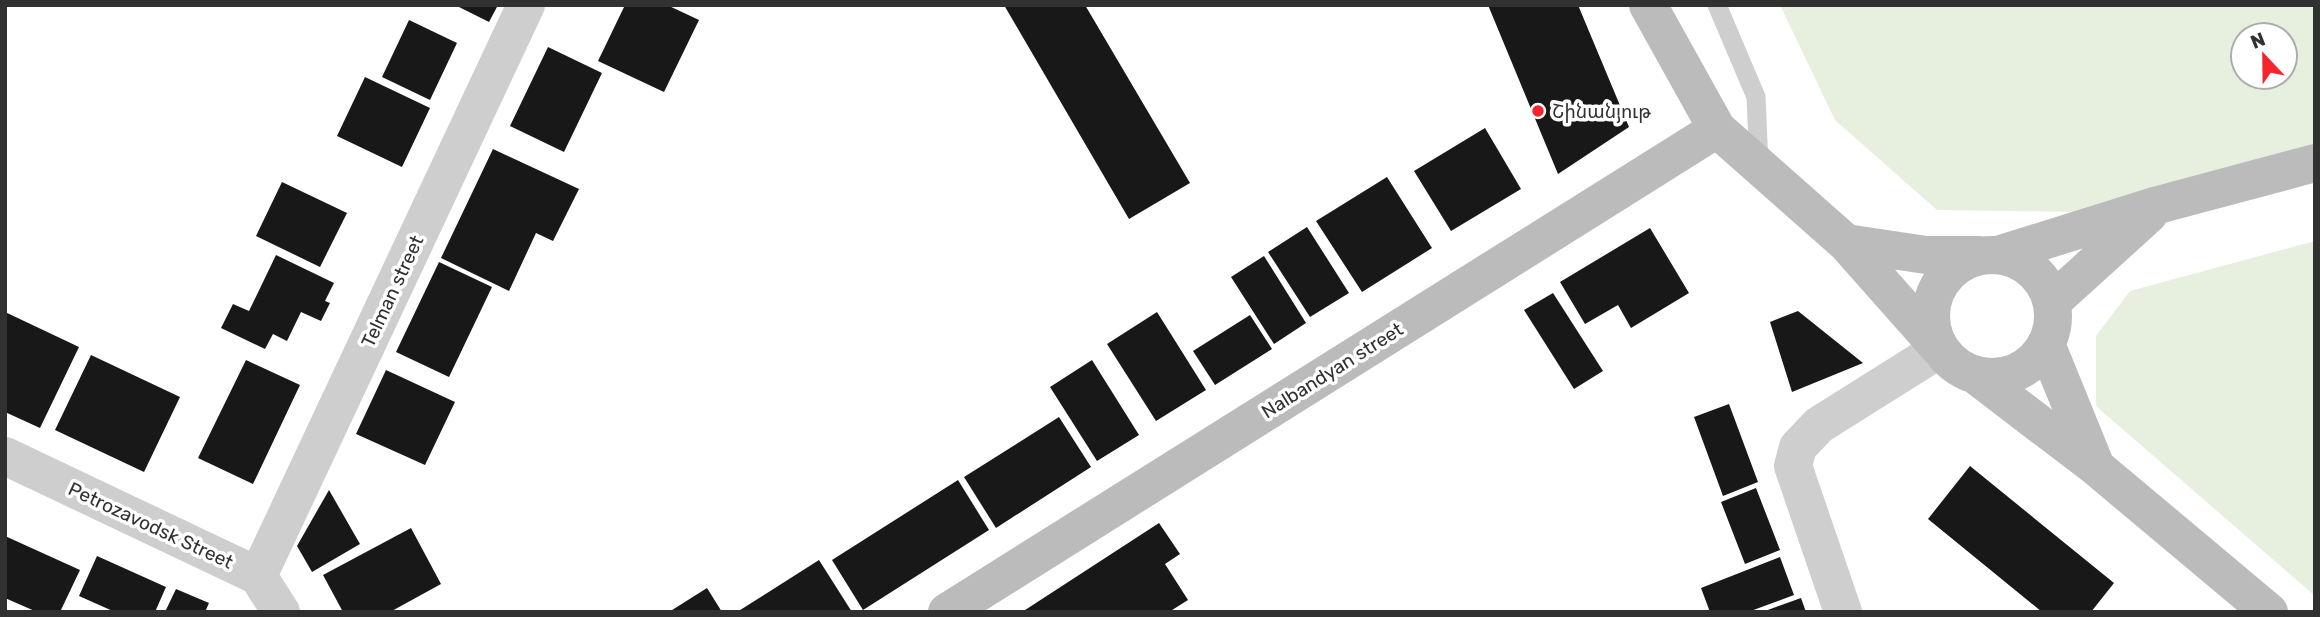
<svg xmlns="http://www.w3.org/2000/svg" width="2320" height="617" viewBox="0 0 2320 617" font-family="Rubik,'Noto Sans Armenian',sans-serif">
<rect width="100%" height="100%" fill="#fff"/>
<path fill="#e7efde" fill-rule="evenodd" d="M 1780,5 L 2315,5 L 2315,146 L 2085,212 L 1937,210 L 1835,120 ZM 2243,35 L 2285,35 L 2285,77 L 2243,77 Z
M 2315,241 L 2315,596 L 2096,406 L 2096,336 L 2130,291 Z"/>
<path fill="#181818" d="M 455,5 L 498,5 L 489,22 Z
M 625,5 L 667,5 L 699,20 L 664,92 L 598,61 Z
M 1004,5 L 1085,5 L 1190,183 L 1129,219 Z
M 1488,5 L 1578,5 L 1629,127 L 1558,174 Z
M 409,20 L 457,43 L 430,100 L 382,77 Z
M 548,47 L 602,73 L 564,152 L 510,126 Z
M 365,77 L 430,108 L 402,167 L 337,136 Z
M 1485,128 L 1521,189 L 1451,231 L 1414,171 Z
M 493,149 L 579,189 L 553,241 L 536,233 L 509,291 L 441,258 Z
M 1387,177 L 1432,248 L 1362,292 L 1316,221 Z
M 282,182 L 347,213 L 320,267 L 256,236 Z
M 1307,227 L 1349,293 L 1310,317 L 1268,252 Z
M 1650,228 L 1689,293 L 1631,328 L 1618,305 L 1585,324 L 1560,282 Z
M 276,255 L 334,283 L 325,301 L 330,303 L 321,321 L 301,312 L 287,341 L 273,334 L 265,349 L 221,328 L 233,304 L 249,311 Z
M 1264,256 L 1306,323 L 1274,344 L 1231,277 Z
M 439,262 L 492,287 L 449,377 L 396,352 Z
M 1553,293 L 1603,371 L 1574,389 L 1524,310 Z
M 1798,311 L 1863,363 L 1792,392 L 1770,322 Z
M 5,312 L 79,347 L 40,428 L 5,412 Z
M 1157,312 L 1206,390 L 1156,421 L 1107,344 Z
M 1250,315 L 1272,349 L 1215,385 L 1193,351 Z
M 91,355 L 180,397 L 144,472 L 55,430 Z
M 246,360 L 300,385 L 253,484 L 198,458 Z
M 1092,360 L 1139,435 L 1097,461 L 1050,387 Z
M 386,370 L 455,402 L 425,465 L 356,434 Z
M 1729,404 L 1758,482 L 1723,496 L 1694,417 Z
M 1059,417 L 1091,467 L 996,528 L 964,477 Z
M 1970,466 L 2114,583 L 2091,612 L 2042,612 L 1928,519 Z
M 958,480 L 989,530 L 863,610 L 832,560 Z
M 1756,488 L 1780,550 L 1745,564 L 1721,502 Z
M 329,490 L 360,544 L 312,572 L 297,546 Z
M 1159,523 L 1180,554 L 1165,564 L 1188,600 L 1169,612 L 1022,612 Z
M 411,528 L 441,584 L 390,612 L 343,612 L 323,575 Z
M 5,536 L 80,570 L 60,612 L 37,612 L 5,598 Z
M 97,556 L 166,587 L 155,612 L 115,612 L 79,596 Z
M 1780,557 L 1794,595 L 1748,612 L 1710,612 L 1701,588 Z
M 819,560 L 852,612 L 737,612 Z
M 707,588 L 722,612 L 669,612 Z
M 176,589 L 209,603 L 205,612 L 165,612 Z
M 1801,598 L 1806,612 L 1766,612 L 1765,611 Z"/>
<g fill="none" stroke-linecap="round" stroke-linejoin="round">
<path stroke="#cecece" stroke-width="19" d="M 1717,5 L 1756,97 L 1759,165"/>
<path stroke="#cecece" stroke-width="38" d="M 5,456 L 258,576 L 281,612
M 258,576 L 526,5
M 1843,612 L 1793,466 L 1798,447 L 1819,425 L 1940,349"/>
<path stroke="#bbb" stroke-width="38" d="M 1648,5 L 1717,129 L 1846,243 L 1940,349
M 1846,243 L 1926,255 L 1979,255
M 1998,255 L 2158,205 L 2315,163
M1931 316a61 61 0 1 1 122 0a61 61 0 1 1-122 0Z
M 2052,302 L 2149,214
M 2046,344 L 2096,467
M 1974,374 L 2096,467 L 2269,612
M 947,612 L 1717,129"/>
</g>
<circle fill="#f52530" stroke="#fff" stroke-width="2.5" cx="1538" cy="111" r="7"/>
<g text-anchor="middle" stroke-width="7" stroke-linejoin="round" paint-order="stroke">
<g font-size="19" fill="#313131" stroke="#fff" text-anchor="start">
<text x="1552" y="118">Շինանյութ</text>
</g>
<g font-size="19" fill="#313131" stroke="#fff">
<text transform="translate(392 291) rotate(-65)" y="7">Telman street</text>
<text transform="translate(1332 370) rotate(-32)" y="7">Nalbandyan street</text>
<text transform="translate(151 525) rotate(25)" y="7">Petrozavodsk Street</text>
</g>
</g>
<rect width="2320" height="617" fill="none" stroke="#313131" stroke-width="14"/>
<g transform="translate(2264 56) rotate(338)"><circle r="33" fill="#ffffff" stroke="#adadad" stroke-width="2"/>
<path d="M0-5L12 26L0 18L-12 26Z" fill="#f52530"/>
<text y="-10" font-size="19" font-weight="bold" text-anchor="middle" fill="#313131">N</text>
</g>
</svg>
